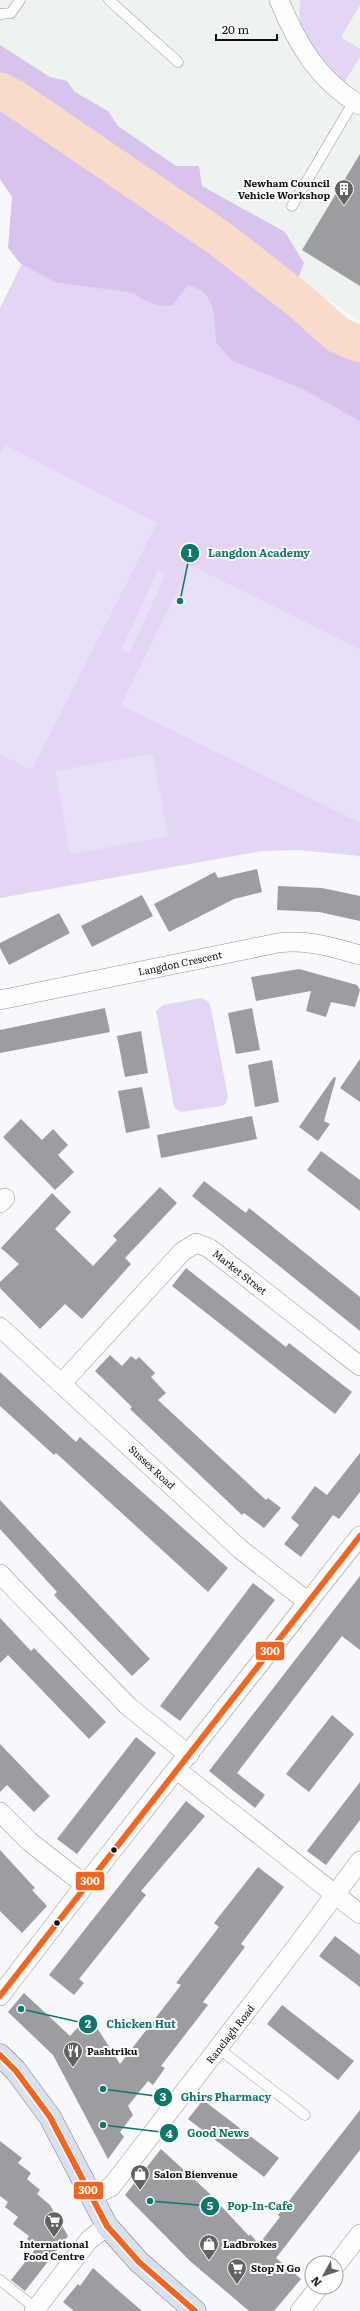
<svg xmlns="http://www.w3.org/2000/svg" width="360" height="2311" viewBox="0 0 360 2311" font-family="Literata,serif">
<rect width="100%" height="100%" fill="#f7f7fc"/>
<path fill="#eef3ef" d="M 0,0 L 360,0 L 360,320 L 0,93 Z"/>
<path fill="#e3d5f4" d="M 300,0 L 360,0 L 360,5 L 341,37 L 360,49 L 360,57 L 344,83 L 322,63 L 299,24 Z
M 62,182 L 360,352 L 360,856 L 299,850 L 262,851 L 0,898 L 0,308 Z
M 202,998 L 209,1002 L 211,1009 L 228,1097 L 225,1104 L 221,1106 L 181,1112 L 174,1107 L 156,1011 L 163,1005 Z"/>
<path fill="#d8c3ec" d="M 0,45 L 50,77 L 67,81 L 75,92 L 108,111 L 118,126 L 176,166 L 199,166 L 202,186 L 285,232 L 304,263 L 297,281 L 329,313 L 360,330 L 360,421 L 301,388 L 233,361 L 216,343 C 215,318 217,292 188,285 L 172,306 C 156,306 146,303 134,293 L 55,282 L 20,263 L 8,248 L 12,197 L 0,179 Z"/>
<path fill="#e7e0f8" d="M 5,445 L 157,523 L 32,770 L 0,754 L 0,455 Z
M 190,565 L 360,649 L 360,823 L 121,705 Z
M 158,570 L 166,574 L 129,654 L 121,650 Z
M 153,754 L 168,837 L 70,854 L 55,771 Z"/>
<g fill="none" stroke-linecap="round" stroke-linejoin="round">
<path stroke="#f9dbca" stroke-width="37" d="M 0,91 L 14,98 L 219,238 L 300,301 L 338,335 L 360,344"/>
</g>
<path fill="#9c9da0" d="M 360,154 L 360,286 L 302,250 Z
M 257,869 L 262,892 L 234,899 L 169,932 L 154,904 L 215,872 L 218,878 Z
M 278,886 L 322,888 L 360,896 L 360,921 L 319,912 L 277,910 Z
M 142,895 L 153,916 L 92,947 L 81,926 Z
M 59,913 L 70,933 L 9,965 L 0,948 L 0,943 Z
M 299,969 L 357,985 L 360,990 L 355,1007 L 331,1002 L 326,1017 L 306,1011 L 311,991 L 256,1001 L 251,977 Z
M 105,1008 L 110,1032 L 0,1053 L 0,1030 Z
M 252,1008 L 260,1050 L 236,1054 L 228,1013 Z
M 141,1031 L 148,1073 L 125,1077 L 117,1036 Z
M 360,1059 L 360,1102 L 340,1088 Z
M 272,1060 L 279,1102 L 255,1107 L 248,1065 Z
M 334,1077 L 336,1078 L 324,1121 L 330,1124 L 318,1141 L 299,1127 Z
M 142,1087 L 150,1128 L 126,1133 L 118,1091 Z
M 252,1116 L 257,1139 L 161,1158 L 157,1135 Z
M 21,1119 L 42,1140 L 53,1129 L 68,1145 L 58,1155 L 74,1172 L 55,1190 L 3,1137 Z
M 321,1151 L 360,1180 L 360,1211 L 307,1170 Z
M 204,1181 L 246,1213 L 249,1208 L 360,1297 L 360,1331 L 192,1196 Z
M 160,1187 L 177,1203 L 125,1258 L 131,1264 L 82,1319 L 65,1304 L 40,1329 L 0,1288 L 0,1282 L 19,1264 L 1,1248 L 52,1193 L 71,1212 L 55,1229 L 93,1266 L 117,1240 L 113,1236 Z
M 186,1268 L 286,1347 L 289,1343 L 352,1392 L 335,1414 L 172,1286 Z
M 110,1355 L 122,1366 L 131,1356 L 136,1360 L 139,1357 L 155,1373 L 151,1377 L 166,1393 L 158,1400 L 266,1500 L 268,1498 L 281,1508 L 264,1528 L 244,1513 L 242,1515 L 130,1409 L 132,1407 L 95,1371 Z
M 0,1372 L 76,1442 L 80,1437 L 228,1568 L 208,1592 L 56,1453 L 54,1455 L 0,1406 Z
M 360,1453 L 360,1492 L 339,1519 L 333,1515 L 301,1557 L 284,1544 L 299,1525 L 291,1518 L 315,1486 L 327,1495 Z
M 0,1500 L 150,1659 L 132,1676 L 54,1595 L 57,1592 L 0,1529 Z
M 360,1576 L 360,1650 L 342,1636 L 237,1773 L 265,1795 L 255,1808 L 209,1771 Z
M 253,1583 L 275,1600 L 180,1721 L 160,1706 Z
M 0,1618 L 31,1651 L 34,1648 L 106,1722 L 89,1739 L 8,1655 L 0,1663 Z
M 332,1715 L 354,1734 L 309,1792 L 286,1774 Z
M 136,1737 L 156,1753 L 77,1854 L 57,1839 Z
M 0,1744 L 50,1796 L 34,1812 L 7,1785 L 0,1792 Z
M 360,1782 L 360,1820 L 326,1865 L 307,1851 Z
M 186,1801 L 205,1816 L 141,1891 L 146,1895 L 79,1979 L 84,1983 L 74,1995 L 49,1975 Z
M 0,1850 L 35,1888 L 32,1890 L 47,1906 L 22,1933 L 0,1911 Z
M 258,1867 L 284,1887 L 241,1944 L 245,1947 L 203,2002 L 208,2005 L 161,2066 L 165,2068 L 153,2085 L 148,2081 L 128,2106 L 133,2115 L 120,2132 L 124,2137 L 108,2159 L 53,2055 L 8,2012 L 24,1993 L 70,2036 L 89,2015 L 120,2064 L 181,1985 L 176,1983 L 219,1927 L 214,1923 Z
M 335,1936 L 360,1955 L 360,1987 L 319,1956 Z
M 282,2005 L 354,2061 L 338,2080 L 267,2024 Z
M 203,2100 L 279,2158 L 264,2177 L 188,2119 Z
M 360,2110 L 360,2150 L 276,2258 L 301,2279 L 274,2311 L 249,2311 L 190,2261 L 125,2195 L 161,2149 L 208,2192 L 249,2236 L 250,2234 L 259,2244 L 280,2217 L 278,2215 Z
M 0,2141 L 22,2158 L 18,2163 L 31,2173 L 27,2179 L 40,2190 L 37,2194 L 50,2205 L 68,2236 L 25,2291 L 11,2280 L 37,2247 L 27,2239 L 29,2236 L 13,2224 L 18,2217 L 5,2207 L 8,2202 L 0,2196 Z
M 93,2268 L 120,2292 L 142,2311 L 74,2311 L 63,2302 L 78,2284 L 80,2286 Z"/>
<g fill="none" stroke-linecap="round" stroke-linejoin="round">
<defs>
<path id="service" d="M 109,0 L 178,62
M 0,14 L 11,13 L 20,0
M 292,206 L 354,101
M 219,2049 L 305,2115
M 0,2280 L 39,2311"/>
<path id="minor" d="M 279,0 C 297,44 318,80 360,105
M 0,1000 L 278,943 C 307,939 332,947 360,955
M 0,1203 L 5,1198
M 0,1327 L 240,1549 L 308,1602
M 61,1384 L 182,1252 L 196,1243 L 209,1248 L 360,1366
M 0,1574 L 129,1707 L 189,1755
M 177,1770 L 360,1914
M 0,1812 L 30,1842 L 85,1885
M 0,1996 L 85,1885 L 360,1536
M 90,2197 L 111,2187 L 299,1943 L 360,1861
M 336,2265 L 360,2234
M 34,2311 L 89,2240 L 107,2226
M 300,2311 L 319,2287"/>
<path id="primary" d="M 0,2055 L 16,2071 L 50,2117 L 107,2226 L 139,2262 L 195,2311"/>
</defs>
<use href="#service" stroke="#959597" stroke-width="11"/>
<use href="#minor" stroke="#959597" stroke-width="20"/>
<use href="#primary" stroke="#828284" stroke-width="23"/>
<use href="#service" stroke="#fefeff" stroke-width="10"/>
<use href="#minor" stroke="#fefeff" stroke-width="19"/>
<use href="#primary" stroke="#dadfee" stroke-width="22"/>
<defs>
<path id="bus-1" d="M 0,1996 L 360,1536
M 0,2055 L 16,2071 L 50,2117 L 107,2226 L 139,2262 L 195,2311"/>
</defs>
<use href="#bus-1" stroke="#fff" stroke-width="9"/>
<use href="#bus-1" stroke="#f26522" stroke-width="6"/>
</g>
<defs>
<symbol id="building-pin" viewBox="-11 -11 22 30"><path d="M0 17L-7.5 6A9.5 9.5 0 1 1 7.5 6Z" fill="#626263" stroke="#fff"/><path d="M-4-6H4V6H1V3H-1V6H-4ZM-2.5-4.3h1.7v1.8h-1.7ZM.8-4.3h1.7v1.8H.8ZM-2.5-1h1.7V.8h-1.7ZM.8-1h1.7V.8H.8Z" fill="#fff"/></symbol>
<symbol id="restaurant-pin" viewBox="-11 -11 22 30"><path d="M0 17L-7.5 6A9.5 9.5 0 1 1 7.5 6Z" fill="#626263" stroke="#fff"/><path d="M-5-6h1v4h1v-4h1v4h1v-4h1v5L-1.5 .5V6h-2V.5L-5-1ZM5-6V6H3V1.5H1.5Q1.5-4 5-6Z" fill="#fff"/></symbol>
<symbol id="shop-pin" viewBox="-11 -11 22 30"><path d="M0 17L-7.5 6A9.5 9.5 0 1 1 7.5 6Z" fill="#626263" stroke="#fff"/><path d="M-5-2.5h2.3a2.7 3.5 0 0 1 5.4 0H5L5.5 6h-11ZM-1.5-2.5h3a1.5 2.3 0 0 0-3 0Z" fill="#fff"/></symbol>
<symbol id="supermarket-pin" viewBox="-11 -11 22 30"><path d="M0 17L-7.5 6A9.5 9.5 0 1 1 7.5 6Z" fill="#626263" stroke="#fff"/><path d="M-6-5.5h2.5l.6 2H6L4.5 2H-2.5L-4.4-4H-6ZM-1.5 3.2a1.3 1.3 0 1 0 .1 0ZM3 3.2a1.3 1.3 0 1 0 .1 0Z" fill="#fff"/></symbol>
</defs>
<g fill-rule="evenodd">
<use href="#building-pin" x="333" y="178" width="22" height="30"/>
<use href="#restaurant-pin" x="62" y="2040" width="22" height="30"/>
<use href="#shop-pin" x="129" y="2163" width="22" height="30"/>
<use href="#supermarket-pin" x="43" y="2210" width="22" height="30"/>
<use href="#shop-pin" x="198" y="2233" width="22" height="30"/>
<use href="#supermarket-pin" x="226" y="2257" width="22" height="30"/>
</g>
<g fill="#111" stroke="#fff" stroke-width="1.5">
<circle cx="114" cy="1850" r="3.5"/>
<circle cx="57" cy="1923" r="3.5"/>
</g>
<g text-anchor="middle" stroke-width="4" stroke-linejoin="round" paint-order="stroke">
<g font-size="10" font-weight="bold" fill="#111" stroke="#fff" text-anchor="start">
<text x="330" y="187" text-anchor="end">Newham Council<tspan x="330" dy="12">Vehicle Workshop</tspan></text>
<text x="87" y="2055">Pashtriku</text>
<text x="154" y="2178">Salon Bienvenue</text>
<text x="54" y="2248" text-anchor="middle">International<tspan x="54" dy="12">Food Centre</tspan></text>
<text x="223" y="2248">Ladbrokes</text>
<text x="251" y="2272">Stop N Go</text>
</g>
<g font-size="10" fill="#111" stroke="#fff">
<text transform="translate(180 963) rotate(-12)" y="4">Langdon Crescent</text>
<text transform="translate(240 1272) rotate(38)" y="4">Market Street</text>
<text transform="translate(152 1467) rotate(43)" y="4">Sussex Road</text>
<text transform="translate(230 2034) rotate(-52)" y="4">Ranelagh Road</text>
</g>
</g>
<path fill="none" stroke="#0f766e" stroke-width="1.5" d="M180 601L190 553M21 2009L88 2024M103 2089L163 2097M103 2125L169 2133M150 2201L210 2206"/>
<g fill="#0f766e" stroke="#fff" stroke-width="1.5">
<circle cx="180" cy="601" r="4"/>
<circle cx="21" cy="2009" r="4"/>
<circle cx="103" cy="2089" r="4"/>
<circle cx="103" cy="2125" r="4"/>
<circle cx="150" cy="2201" r="4"/>
<circle cx="190" cy="553" r="10"/>
<circle cx="88" cy="2024" r="10"/>
<circle cx="163" cy="2097" r="10"/>
<circle cx="169" cy="2133" r="10"/>
<circle cx="210" cy="2206" r="10"/>
</g>
<g font-size="12" text-anchor="middle" font-weight="bold" fill="#fff">
<text x="190" y="557">1</text>
<text x="88" y="2028">2</text>
<text x="163" y="2101">3</text>
<text x="169" y="2138">4</text>
<text x="210" y="2210">5</text>
</g>
<g font-size="11" text-anchor="middle" font-weight="bold" fill="#0f766e" stroke="#fff" stroke-width="4" stroke-linejoin="round" paint-order="stroke">
<text x="259" y="557">Langdon Academy</text>
<text x="141" y="2028">Chicken Hut</text>
<text x="226" y="2101">Ghirs Pharmacy</text>
<text x="218" y="2137">Good News</text>
<text x="260" y="2210">Pop-In-Cafe</text>
</g>
<g stroke="#fff" stroke-width="1.5">
<rect x="255" y="1641" width="30" height="20" rx="4" fill="#f26522"/>
<rect x="75" y="1871" width="30" height="20" rx="4" fill="#f26522"/>
<rect x="73" y="2181" width="31" height="19" rx="4" fill="#f26522"/>
</g>
<g font-size="11" text-anchor="middle" font-weight="bold" fill="#fff">
<text x="270" y="1655">300</text>
<text x="90" y="1885">300</text>
<text x="88" y="2194">300</text>
</g>
<g transform="translate(324 2275) rotate(230)"><circle r="19" fill="#ffffff" stroke="#a0a0a0"/>
<path d="M0-3L7 15L0 10L-7 15Z" fill="#626263"/>
<text y="-6" font-size="11" font-weight="bold" text-anchor="middle" fill="#111111">N</text>
</g>
<path d="M216 34v6h61v-6" fill="none" stroke="#111111" stroke-width="2"/>
<text x="222" y="34" font-size="12" fill="#111111" stroke="#ffffff" stroke-width="3" paint-order="stroke">20 m</text>
</svg>
